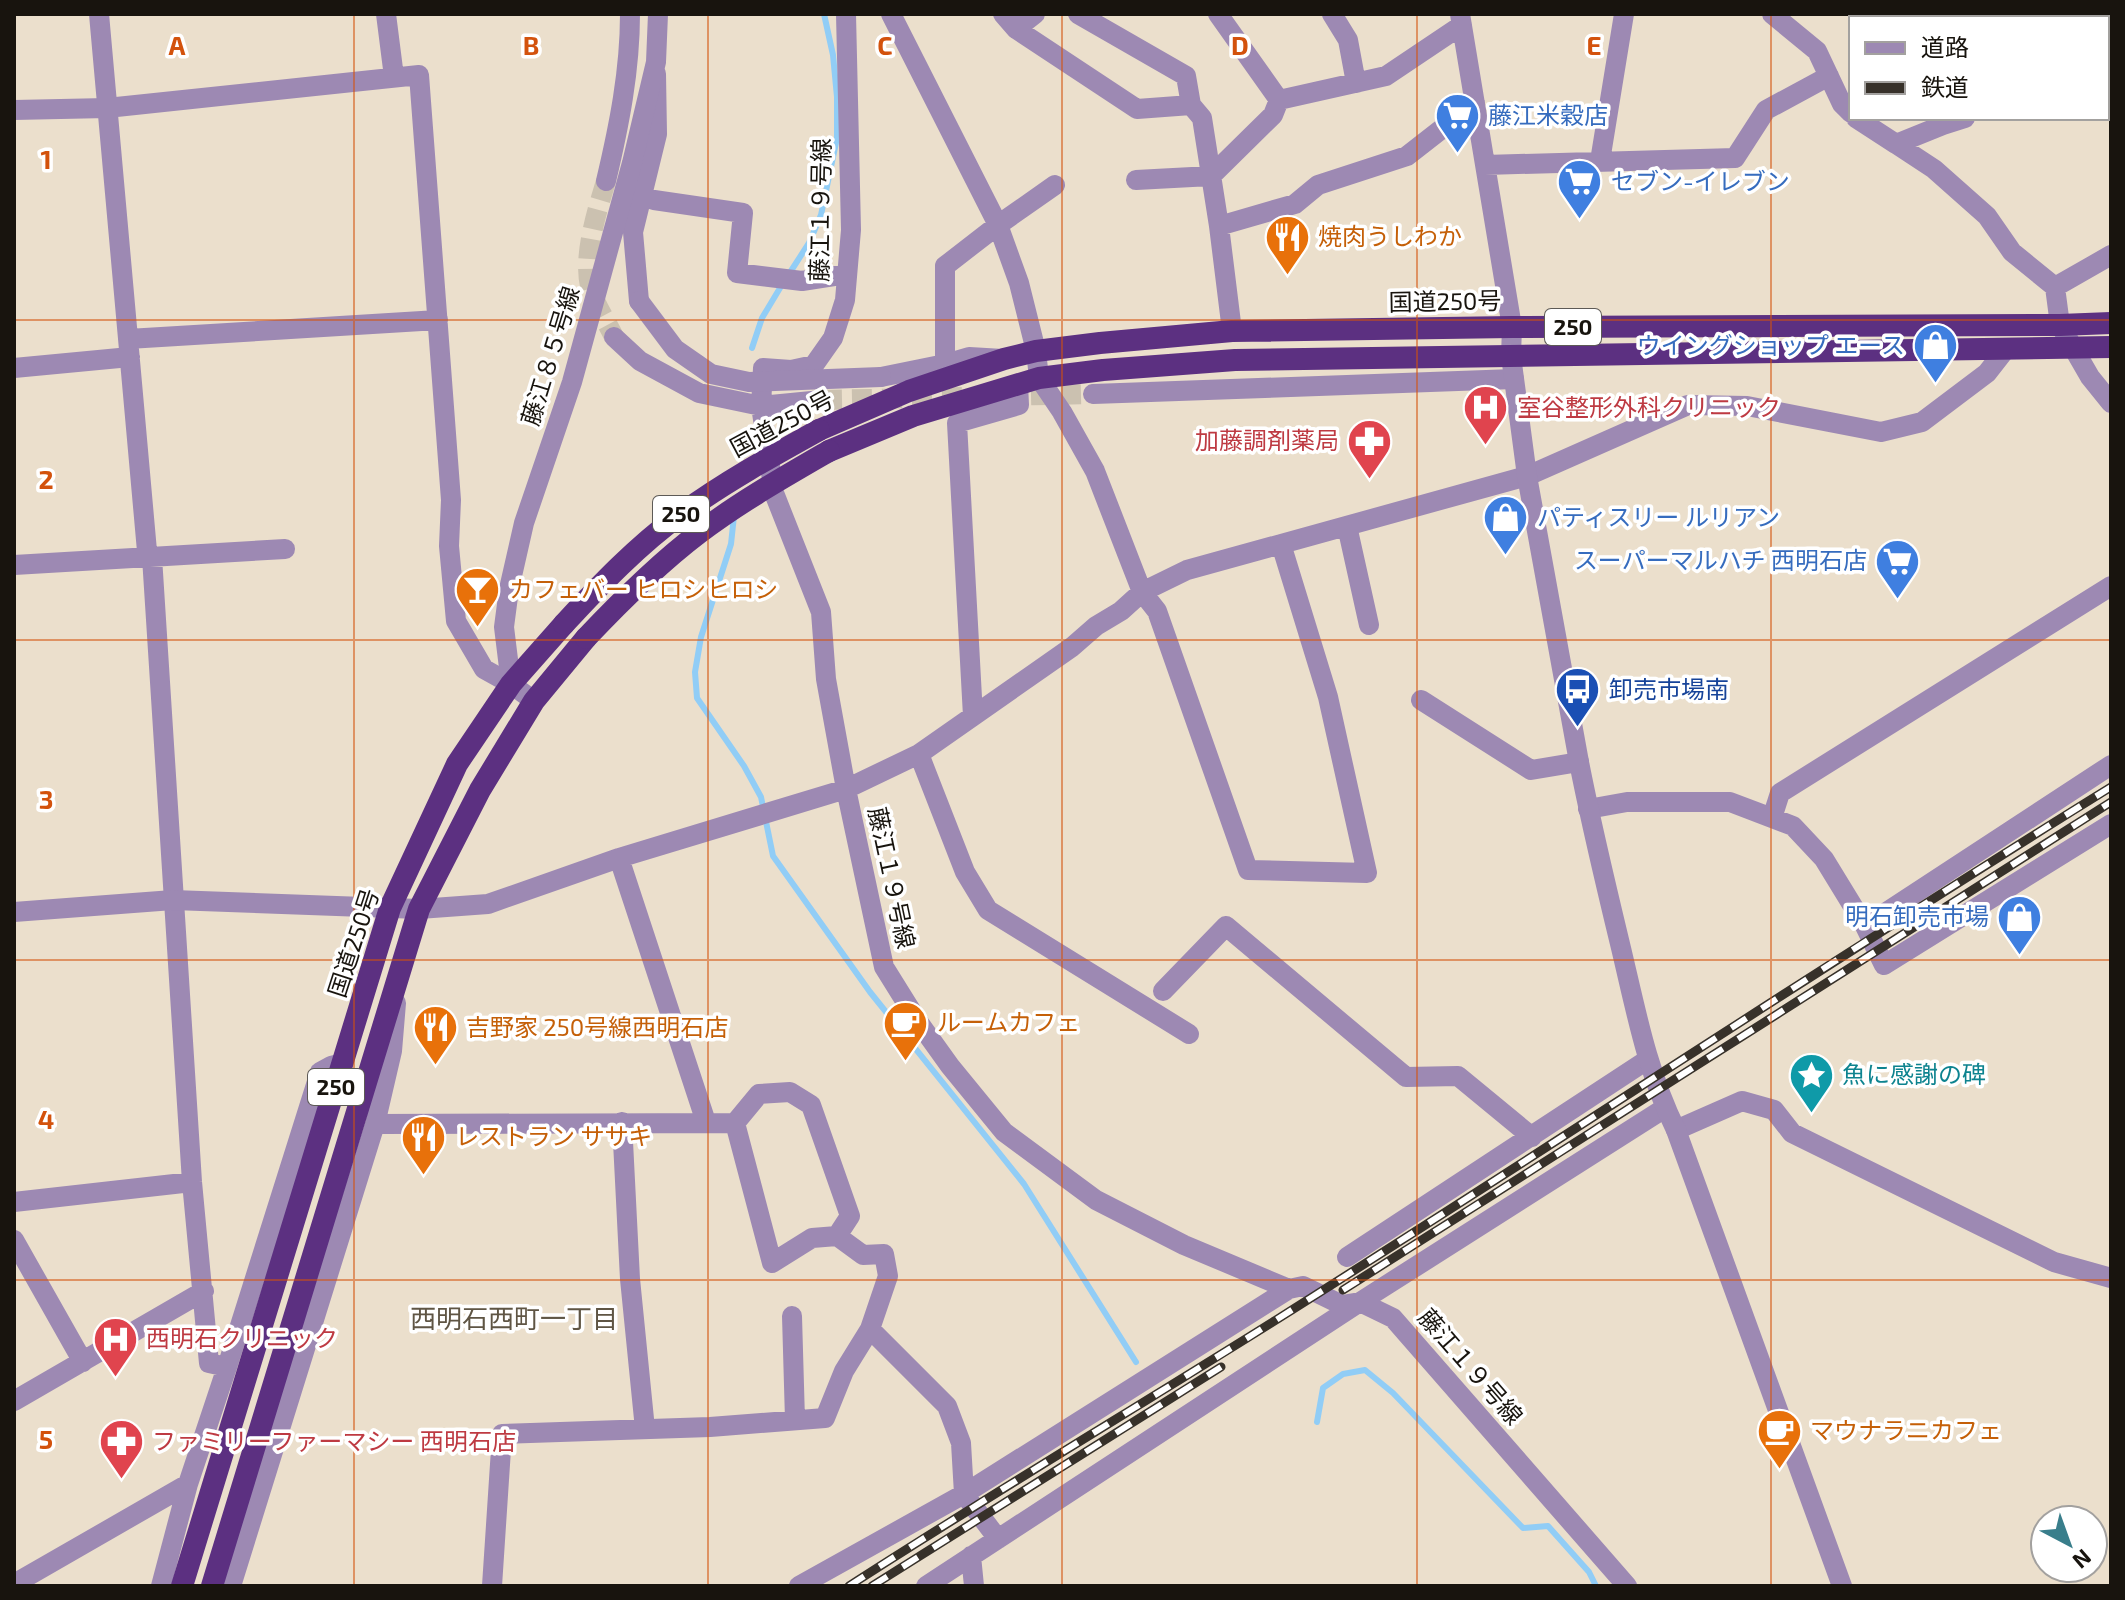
<svg xmlns="http://www.w3.org/2000/svg" width="2125" height="1600" viewBox="0 0 2125 1600" font-family="'Exo 2','Noto Sans JP',sans-serif">
<rect width="100%" height="100%" fill="#ebdfcc"/>
<g fill="none" stroke-linecap="round" stroke-linejoin="round">
<path stroke="#91cdf6" stroke-width="6" d="M 789,274 L 809,243 L 821,215 L 837,138 L 837,97 L 833,55 L 824,14
M 752,348 L 762,318 L 783,283
M 734,516 L 731,544 L 701,637 L 695,672 L 697,698 L 744,766 L 761,797 L 773,856 L 870,992 L 1024,1184 L 1136,1362
M 1317,1422 L 1323,1388 L 1343,1374 L 1365,1370 L 1393,1393 L 1523,1528 L 1548,1526 L 1589,1572 L 1596,1586"/>
<path stroke="#cbc1b0" stroke-width="20" stroke-dasharray="20 10" stroke-linecap="butt" d="M 606,181 C 597,211 583,255 590,286 C 593,301 607,322 614,337
M 1001,396 L 1093,394
M 822,400 L 965,397"/>
<path stroke="#9d89b3" stroke-width="20" d="M 99,14 L 147,551 L 152,557 L 192,1182 L 209,1363 L 227,1367 L 188,1484 L 161,1586
M 386,14 L 394,77
M 846,14 L 851,230 L 845,300 L 833,338 L 814,365 L 791,370 L 763,368 L 761,406 L 774,493 L 821,612 L 826,679 L 846,789 L 884,967 L 917,1020 L 950,1066 L 1004,1132 L 1096,1200 L 1184,1245 L 1289,1289 L 1303,1286 L 1342,1305 L 1360,1302 L 1393,1318 L 1627,1586
M 891,14 L 998,225 L 1019,283 L 1036,351 L 1039,378 L 1062,412 L 1095,471 L 1142,592 L 1157,611 L 1248,870 L 1367,873 L 1328,697 L 1281,544
M 1003,14 L 1016,29 L 1137,109 L 1191,105 L 1202,118 L 1219,226 L 1232,331
M 1078,14 L 1186,76 L 1191,105
M 1218,14 L 1279,100 L 1386,76 L 1462,25
M 1332,14 L 1348,40 L 1356,83
M 1460,14 L 1512,327
M 1772,14 L 1817,51 L 1842,104 L 1851,113
M 2075,14 L 2076,18
M 1936,18 L 1937,14
M 1016,29 L 1035,14
M 2107,92 L 2111,97
M 14,110 L 107,108 L 419,75 L 451,500 L 449,546 L 456,621 L 484,669 L 511,684
M 1856,118 L 1896,144 L 1943,125
M 1940,118 L 1943,125 L 1965,118
M 1896,144 L 1934,169 L 1987,216 L 2012,252 L 2055,287
M 1600,161 L 1624,14
M 1485,165 L 1735,158 L 1766,110 L 1829,76
M 1136,180 L 1211,176 L 1273,115 L 1279,100
M 606,181 C 619,126 630,71 630,14
M 654,200 L 743,213 L 737,273 L 802,281 L 847,274
M 1219,226 L 1295,204 L 1318,185 L 1407,156 L 1475,103
M 2111,255 L 2055,287 L 2060,325 L 2090,377 L 2111,403
M 639,301 L 633,232 L 657,134 L 656,74
M 614,337 L 640,361 L 699,393 L 761,406 L 822,400
M 128,339 L 438,320
M 945,364 L 945,266 L 998,225 L 1055,185
M 14,368 L 130,357
M 881,377 L 945,364 L 969,357 L 1003,359
M 1093,394 L 1514,379
M 1347,526 L 1369,625
M 14,565 L 285,549
M 1421,700 L 1531,770 L 1579,762
M 973,716 L 957,423 L 1019,405 L 1018,384
M 919,754 L 965,872 L 988,910 L 1189,1034
M 1588,809 L 1627,802 L 1730,802 L 1793,826 L 1824,859 L 1865,926 L 1884,965 L 2111,824
M 1772,818 L 1780,793 L 2111,586
M 619,858 L 706,1122
M 419,909 L 488,904 L 619,858 L 846,789 L 919,754 L 1072,647 L 1096,626 L 1121,611 L 1142,592 L 1187,570 L 1527,476 L 1688,405 L 1747,406 L 1881,432 L 1922,422 L 1987,373 L 2005,350
M 1865,926 L 2111,765
M 1163,991 L 1226,926 L 1406,1077 L 1458,1076 L 1532,1137
M 622,1122 L 630,1279 L 645,1429
M 735,1123 L 759,1094 L 790,1092 L 811,1105 L 850,1216 L 837,1236
M 375,1124 L 735,1123
M 1676,1130 L 1742,1101 L 1774,1110 L 1792,1133 L 2054,1262 L 2111,1278
M 14,1202 L 192,1182
M 14,1240 L 83,1362
M 1347,1257 L 1647,1060
M 792,1316 L 795,1420
M 870,1329 L 947,1406 L 961,1443 L 964,1494 L 998,1539
M 227,1367 L 320,1072 L 331,1066 L 343,1063
M 14,1401 L 204,1291
M 971,1556 L 974,1586
M 14,1584 L 188,1484
M 231,1586 L 375,1124 L 392,1051 L 396,1003
M 492,1586 L 502,1434 L 710,1427 L 825,1418 L 844,1371 L 870,1329 L 888,1276 L 884,1254 L 863,1255 L 837,1236 L 812,1238 L 772,1263 L 735,1123
M 799,1586 L 964,1494 L 1289,1289
M 926,1586 L 1360,1302 L 1665,1108"/>
<path stroke="#9d89b3" stroke-width="20" d="M 1512,327 L 1511,356 L 1527,476 L 1579,762 C 1591,824 1606,886 1621,948 C 1636,1011 1647,1071 1676,1130 L 1842,1586
M 534,701 L 511,684 L 504,627 L 509,589 L 524,523 L 572,382 L 632,163 L 656,62 L 658,14
M 14,912 L 173,900 L 419,909"/>
<path stroke="#5c3081" stroke-width="22" d="M 819,430 L 909,391 L 1004,359 L 1036,351 L 1100,343 L 1232,331 L 1512,327 L 2060,325 L 2111,323
M 829,451 L 913,416 L 1039,378 L 1103,370 L 1235,360 L 2111,347
M 182,1586 L 390,908 L 457,764 L 511,684 L 564,624
M 212,1586 L 419,909 L 480,790 L 534,701 L 586,638"/>
<defs>
<path id="rail" d="M 1343,1290 L 2111,802
M 849,1586 C 990,1495 1134,1409 1276,1320 C 1555,1144 1830,961 2111,787
M 872,1586 L 1221,1367"/>
</defs>
<use href="#rail" stroke="#37312a" stroke-width="9"/>
<use href="#rail" stroke="#fff" stroke-width="6" stroke-dasharray="18" stroke-linecap="butt"/>
<path stroke="#9d89b3" stroke-width="20" d="M 639,301 L 675,349 L 711,374 L 749,382 L 881,377"/>
<path stroke="#5c3081" stroke-width="22" d="M 564,624 C 600,585 638,545 681,514 C 725,482 772,456 819,430
M 586,638 C 621,601 658,564 699,533 C 740,502 784,477 829,451"/>
</g>
<path fill="none" stroke="#d3520c" stroke-width="2" stroke-opacity="0.55" d="M 354,14 L 354,1586M 708,14 L 708,1586M 1062,14 L 1062,1586M 1417,14 L 1417,1586M 1771,14 L 1771,1586M 14,320 L 2111,320M 14,640 L 2111,640M 14,960 L 2111,960M 14,1280 L 2111,1280"/>
<defs>
<symbol id="supermarket-pin" viewBox="-11 -11 22 30"><path d="M0 17L-7.5 6A9.5 9.5 0 1 1 7.5 6Z" fill="#3f7fe0" stroke="#fff"/><path d="M-6-5.5h2.5l.6 2H6L4.5 2H-2.5L-4.4-4H-6ZM-1.5 3.2a1.3 1.3 0 1 0 .1 0ZM3 3.2a1.3 1.3 0 1 0 .1 0Z" fill="#fff"/></symbol>
<symbol id="restaurant-pin" viewBox="-11 -11 22 30"><path d="M0 17L-7.5 6A9.5 9.5 0 1 1 7.5 6Z" fill="#e8710a" stroke="#fff"/><path d="M-5-6h1v4h1v-4h1v4h1v-4h1v5L-1.5 .5V6h-2V.5L-5-1ZM5-6V6H3V1.5H1.5Q1.5-4 5-6Z" fill="#fff"/></symbol>
<symbol id="shop-pin" viewBox="-11 -11 22 30"><path d="M0 17L-7.5 6A9.5 9.5 0 1 1 7.5 6Z" fill="#3f7fe0" stroke="#fff"/><path d="M-5-2.5h2.3a2.7 3.5 0 0 1 5.4 0H5L5.5 6h-11ZM-1.5-2.5h3a1.5 2.3 0 0 0-3 0Z" fill="#fff"/></symbol>
<symbol id="hospital-pin" viewBox="-11 -11 22 30"><path d="M0 17L-7.5 6A9.5 9.5 0 1 1 7.5 6Z" fill="#e0444e" stroke="#fff"/><path d="M-5-5h3v3.5h4V-5h3V5h-3V1.5h-4V5h-3Z" fill="#fff"/></symbol>
<symbol id="pharmacy-pin" viewBox="-11 -11 22 30"><path d="M0 17L-7.5 6A9.5 9.5 0 1 1 7.5 6Z" fill="#e0444e" stroke="#fff"/><path d="M-2-6h4v4h4v4h-4v4h-4v-4h-4v-4h4Z" fill="#fff"/></symbol>
<symbol id="bar-pin" viewBox="-11 -11 22 30"><path d="M0 17L-7.5 6A9.5 9.5 0 1 1 7.5 6Z" fill="#e8710a" stroke="#fff"/><path d="M-6-5H6L.8 .8V4.5H3.5V6h-7V4.5H-.8V.8Z" fill="#fff"/></symbol>
<symbol id="bus-pin" viewBox="-11 -11 22 30"><path d="M0 17L-7.5 6A9.5 9.5 0 1 1 7.5 6Z" fill="#1a4fb4" stroke="#fff"/><path d="M-5-6H5V4H4V6H2V4H-2V6H-4V4H-5ZM-3.5-4V0h7V-4ZM-3.5 1.2v1.5H-2V1.2ZM2 1.2v1.5H3.5V1.2Z" fill="#fff"/></symbol>
<symbol id="cafe-pin" viewBox="-11 -11 22 30"><path d="M0 17L-7.5 6A9.5 9.5 0 1 1 7.5 6Z" fill="#e8710a" stroke="#fff"/><path d="M-5.5-4.5H6V0H3Q3 3.5 0 3.5H-2.5Q-5.5 3.5-5.5 0ZM3-3.2v2h1.7v-2ZM-6 4.5H4V6H-6Z" fill="#fff"/></symbol>
<symbol id="sight-pin" viewBox="-11 -11 22 30"><path d="M0 17L-7.5 6A9.5 9.5 0 1 1 7.5 6Z" fill="#0f9aa8" stroke="#fff"/><path d="M0-6L1.8-2.2L6-1.7L2.9 1.2L3.7 5.4L0 3.3L-3.7 5.4L-2.9 1.2L-6-1.7L-1.8-2.2Z" fill="#fff"/></symbol>
</defs>
<g fill-rule="evenodd">
<use href="#supermarket-pin" x="1432" y="90" width="51" height="69"/>
<use href="#supermarket-pin" x="1554" y="156" width="51" height="69"/>
<use href="#restaurant-pin" x="1262" y="212" width="51" height="69"/>
<use href="#shop-pin" x="1910" y="320" width="51" height="69"/>
<use href="#hospital-pin" x="1460" y="382" width="51" height="69"/>
<use href="#pharmacy-pin" x="1344" y="416" width="51" height="69"/>
<use href="#shop-pin" x="1480" y="492" width="51" height="69"/>
<use href="#supermarket-pin" x="1872" y="536" width="51" height="69"/>
<use href="#bar-pin" x="452" y="564" width="51" height="69"/>
<use href="#bus-pin" x="1552" y="664" width="51" height="69"/>
<use href="#shop-pin" x="1994" y="892" width="51" height="69"/>
<use href="#cafe-pin" x="880" y="998" width="51" height="69"/>
<use href="#restaurant-pin" x="410" y="1002" width="51" height="69"/>
<use href="#sight-pin" x="1786" y="1050" width="51" height="69"/>
<use href="#restaurant-pin" x="398" y="1112" width="51" height="69"/>
<use href="#hospital-pin" x="90" y="1314" width="51" height="69"/>
<use href="#cafe-pin" x="1754" y="1406" width="51" height="69"/>
<use href="#pharmacy-pin" x="96" y="1416" width="51" height="69"/>
</g>
<g text-anchor="middle" stroke-width="7" stroke-linejoin="round" paint-order="stroke">
<g fill="#fff" stroke="#5d5a56" stroke-width="2">
<rect x="1545" y="309" width="56" height="36" rx="6"/>
<rect x="653" y="496" width="56" height="36" rx="6"/>
<rect x="308" y="1069" width="56" height="36" rx="6"/>
</g>
<g font-size="22" font-weight="bold" fill="#18140e">
<text x="1573" y="335">250</text>
<text x="681" y="522">250</text>
<text x="336" y="1095">250</text>
</g>
<g font-size="24" fill="#366cbe" stroke="#fff" text-anchor="start">
<text x="1488" y="124">藤江米穀店</text>
<text x="1611" y="190">セブン-イレブン</text>
<text x="1905" y="354" text-anchor="end">ウイングショップ エース</text>
<text x="1537" y="526">パティスリー ルリアン</text>
<text x="1867" y="569" text-anchor="end">スーパーマルハチ 西明石店</text>
<text x="1989" y="925" text-anchor="end">明石卸売市場</text>
</g>
<g font-size="24" fill="#18140e" stroke="#fff">
<text transform="translate(821 210) rotate(-89)" y="8">藤江１９号線</text>
<text transform="translate(1445 302) rotate(-1)" y="8">国道250号</text>
<text transform="translate(551 356) rotate(-73)" y="8">藤江８５号線</text>
<text transform="translate(782 424) rotate(-28)" y="8">国道250号</text>
<text transform="translate(891 878) rotate(78)" y="8">藤江１９号線</text>
<text transform="translate(354 943) rotate(-72)" y="8">国道250号</text>
<text transform="translate(1470 1367) rotate(49)" y="8">藤江１９号線</text>
</g>
<g font-size="24" fill="#c56008" stroke="#fff" text-anchor="start">
<text x="1318" y="245">焼肉うしわか</text>
<text x="509" y="598">カフェバー ヒロシヒロシ</text>
<text x="937" y="1031">ルームカフェ</text>
<text x="466" y="1036">吉野家 250号線西明石店</text>
<text x="455" y="1145">レストラン ササキ</text>
<text x="1810" y="1439">マウナラニカフェ</text>
</g>
<g font-size="24" fill="#be3a42" stroke="#fff" text-anchor="start">
<text x="1517" y="416">室谷整形外科クリニック</text>
<text x="1339" y="449" text-anchor="end">加藤調剤薬局</text>
<text x="146" y="1347">西明石クリニック</text>
<text x="152" y="1450">ファミリーファーマシー 西明石店</text>
</g>
<g font-size="24" fill="#164399" stroke="#fff" text-anchor="start">
<text x="1609" y="698">卸売市場南</text>
</g>
<g font-size="24" fill="#0d838f" stroke="#fff" text-anchor="start">
<text x="1842" y="1083">魚に感謝の碑</text>
</g>
<g font-size="26" fill="#5f5544" stroke="#fff">
<text x="514" y="1328">西明石西町一丁目</text>
</g>
</g>
<g font-size="26" text-anchor="middle" font-weight="bold" fill="#d3520c" stroke="#fff" stroke-width="7" stroke-linejoin="round" paint-order="stroke">
<text x="177" y="55">A</text>
<text x="531" y="55">B</text>
<text x="885" y="55">C</text>
<text x="1240" y="55">D</text>
<text x="1594" y="55">E</text>
<text x="46" y="169">1</text>
<text x="46" y="489">2</text>
<text x="46" y="809">3</text>
<text x="46" y="1129">4</text>
<text x="46" y="1449">5</text>
</g>
<rect width="2125" height="1600" fill="none" stroke="#18140e" stroke-width="32"/>
<rect x="1849" y="16" width="260" height="104" fill="#ffffff" stroke="#a3a19f" stroke-width="2"/>
<rect x="1865" y="42" width="40" height="12" fill="#9d89b3" stroke="#a3a19f" stroke-width="2"/>
<text x="1921" y="56" font-size="24" fill="#18140e">道路</text>
<rect x="1865" y="82" width="40" height="12" fill="#37312a" stroke="#a3a19f" stroke-width="2"/>
<text x="1921" y="96" font-size="24" fill="#18140e">鉄道</text>
<g transform="translate(2069 1544) rotate(139)"><circle r="38" fill="#ffffff" stroke="#a3a19f" stroke-width="2"/>
<path d="M0-6L14 30L0 20L-14 30Z" fill="#397e8b"/>
<text y="-12" font-size="22" font-weight="bold" text-anchor="middle" fill="#18140e">N</text>
</g>
</svg>
